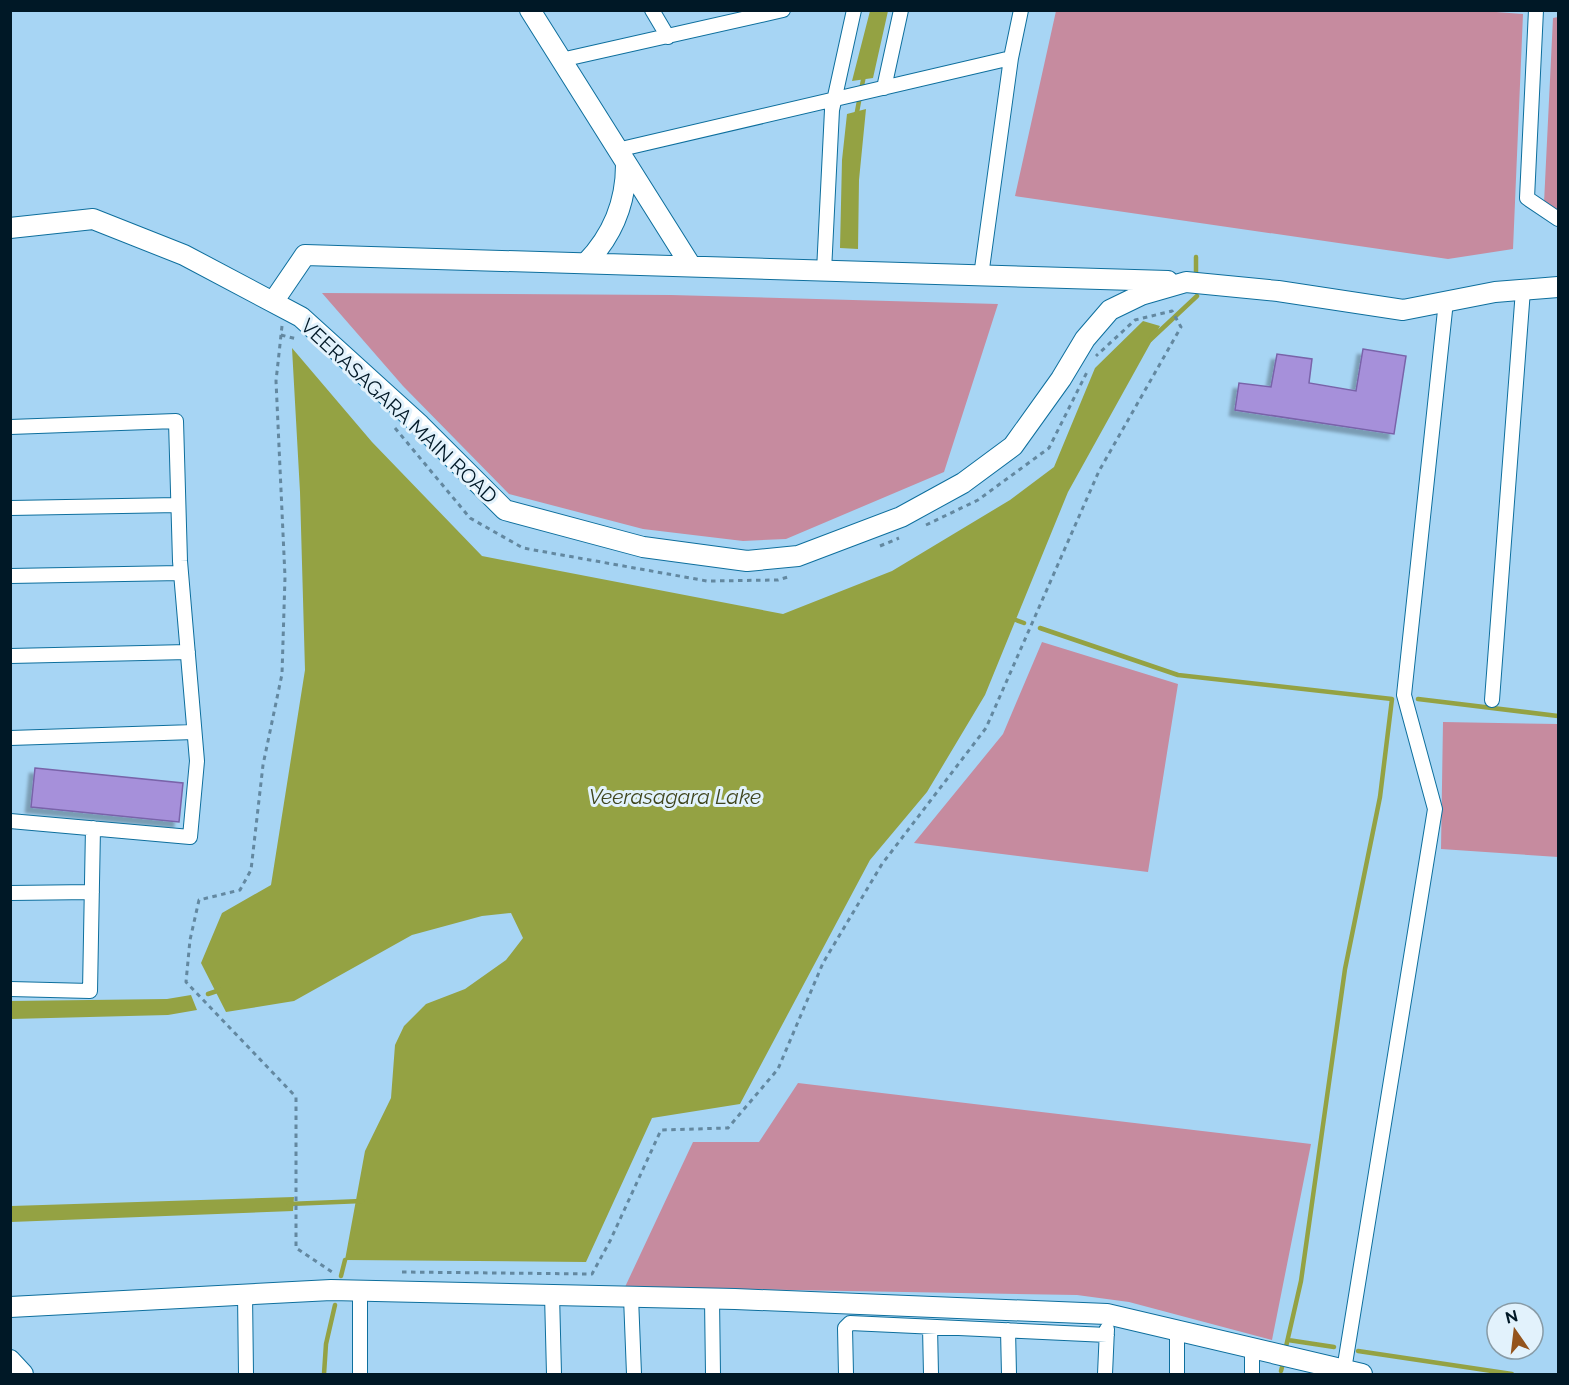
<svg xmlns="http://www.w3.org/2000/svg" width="1569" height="1385" viewBox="0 0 1569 1385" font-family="Raleway,sans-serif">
<defs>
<filter id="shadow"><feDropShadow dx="-5.5" dy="5.5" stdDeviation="1.5" flood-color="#0004"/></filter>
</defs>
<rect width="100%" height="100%" fill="#a7d5f4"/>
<path fill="#c68b9f" d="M 1483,11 L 1523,14 L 1513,249 L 1448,259 L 1015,196 L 1056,11 Z
M 1558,17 L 1558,211 L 1544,203 L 1553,18 Z
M 322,293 L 671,295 L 998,304 L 944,472 L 786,539 L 743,541 L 643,529 L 509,494 L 403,386 Z
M 1042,642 L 1178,684 L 1148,872 L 914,843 L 1003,734 Z
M 1443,722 L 1558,724 L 1558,857 L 1441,849 Z
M 798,1083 L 1311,1144 L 1272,1340 L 1129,1302 L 1077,1295 L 625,1287 L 693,1142 L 759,1142 Z"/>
<path fill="#94a243" d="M 870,11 L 888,11 L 873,78 L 852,81 Z
M 866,109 L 859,180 L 858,249 L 840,248 L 842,160 L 847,114 Z
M 1143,321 L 1160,326 L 1068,492 L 985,695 L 927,792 L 870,860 L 740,1104 L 652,1118 L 586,1262 L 345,1260 L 365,1151 L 391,1098 L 395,1045 L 404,1026 L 426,1004 L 465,989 L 506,960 L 523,938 L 511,913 L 482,916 L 412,935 L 294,1001 L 226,1012 L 201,963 L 222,913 L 271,885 L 305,670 L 300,492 L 292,348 L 372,442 L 482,556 L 783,614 L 892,571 L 1010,500 L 1054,467 L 1095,368 Z
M 191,995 L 197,1010 L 168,1015 L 11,1019 L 11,1001 L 167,999 Z
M 294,1197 L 293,1211 L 11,1222 L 11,1206 Z"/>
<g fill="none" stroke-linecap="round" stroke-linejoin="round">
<path stroke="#94a243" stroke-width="4.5" d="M 856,117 L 864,75
M 1196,257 L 1196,275
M 1150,340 L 1197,296
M 1016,620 L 1024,623
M 1040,628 L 1178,675 L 1392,699 L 1380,797 L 1345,969 L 1301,1281 L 1285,1351
M 1418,699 L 1558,716
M 208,994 L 220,990
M 289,1204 L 362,1201
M 341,1276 L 345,1260
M 1288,1340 L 1334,1347
M 1358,1351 L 1512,1374
M 1281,1371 L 1284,1359
M 324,1374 L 326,1344 L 335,1305"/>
</g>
<path fill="#a690da" stroke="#7963a9" stroke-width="1.5" filter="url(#shadow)" d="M 1363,349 L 1406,356 L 1394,434 L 1235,410 L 1239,383 L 1271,387 L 1277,354 L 1312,359 L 1309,383 L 1356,391 Z
M 35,768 L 183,783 L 179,822 L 31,807 Z"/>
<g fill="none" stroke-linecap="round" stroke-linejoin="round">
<defs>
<path id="street" d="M 652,10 L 668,37
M 1536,10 L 1527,198 L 1558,219
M 561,60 L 783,10
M 884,88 L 901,10
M 617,150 L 1011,58
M 824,271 L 832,110 L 854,10
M 981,276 L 1011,58 L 1021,10
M 10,427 L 176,421 L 180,561 L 197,761 L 190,837 L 10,821
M 10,508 L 178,505
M 10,576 L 181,573
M 10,656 L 188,652
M 1492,700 L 1523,290
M 10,738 L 194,732
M 10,893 L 92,892
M 10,989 L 90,991 L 93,828
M 360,1291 L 360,1374
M 245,1294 L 246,1374
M 552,1294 L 554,1374
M 631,1297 L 634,1374
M 712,1299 L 713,1374
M 930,1327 L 931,1374
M 1008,1330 L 1009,1374
M 1252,1348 L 1252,1374
M 1344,1370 L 1435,809 L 1404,695 L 1446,301
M 846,1374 L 845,1328 L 850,1323 L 1107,1335
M 1105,1374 L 1107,1329
M 1177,1374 L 1177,1329"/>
<path id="secondary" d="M 530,10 L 691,266
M 10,228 L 93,219 L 184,255 L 301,317 L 420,425 L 505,510 L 643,547 L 747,561 L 798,556 L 901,517 L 963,483 L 1013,446 L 1061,379 L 1085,339 L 1110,310 L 1141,295 L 1186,282 L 1278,291 L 1403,310 L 1495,292 L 1558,287
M 586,263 C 613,235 626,203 626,165
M 273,302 L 305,255 L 1168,281
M 10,1307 L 331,1290 L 735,1299 L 1107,1314 L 1362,1374
M 10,1360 L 23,1374"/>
</defs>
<use href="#street" stroke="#0e6f9d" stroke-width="16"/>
<use href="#secondary" stroke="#0e6f9d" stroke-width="22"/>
<path stroke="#6388a0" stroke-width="3" stroke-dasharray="4.5 4.5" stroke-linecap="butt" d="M 282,326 L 276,381 L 285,577 L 282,674 L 263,765 L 251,870 L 240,890 L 199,900 L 190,940 L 186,982 L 296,1097 L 296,1248 L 332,1272
M 281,335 L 297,339
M 395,428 L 470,518 L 523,548 L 707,581 L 778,580 L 791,576
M 926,525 L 978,500 L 1049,448 L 1087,372
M 880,546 L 899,538
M 402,1272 L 592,1274 L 610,1241 L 661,1130 L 728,1128 L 778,1069 L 823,963 L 882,864 L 986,728 L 1099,471 L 1181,327 L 1172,311 L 1135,320 L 1096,356"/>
<use href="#street" stroke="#fff" stroke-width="14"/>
<use href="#secondary" stroke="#fff" stroke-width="20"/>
</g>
<g text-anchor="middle" stroke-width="6" stroke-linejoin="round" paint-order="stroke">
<g font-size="20" fill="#001826" stroke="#e2f2fc">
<text transform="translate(399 411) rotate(43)" y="7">VEERASAGARA MAIN ROAD</text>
</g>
<g font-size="21" font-style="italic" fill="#3f451d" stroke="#e2f2fc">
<text x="675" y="804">Veerasagara Lake</text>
</g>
</g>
<rect width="1569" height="1385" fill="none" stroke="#001826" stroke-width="24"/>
<g transform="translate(1515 1331) rotate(346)"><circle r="28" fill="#e2f2fc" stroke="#889ba6" stroke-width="1.5"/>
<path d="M0-4.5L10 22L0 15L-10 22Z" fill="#94541d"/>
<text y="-9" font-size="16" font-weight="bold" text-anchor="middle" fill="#001826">N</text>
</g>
</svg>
